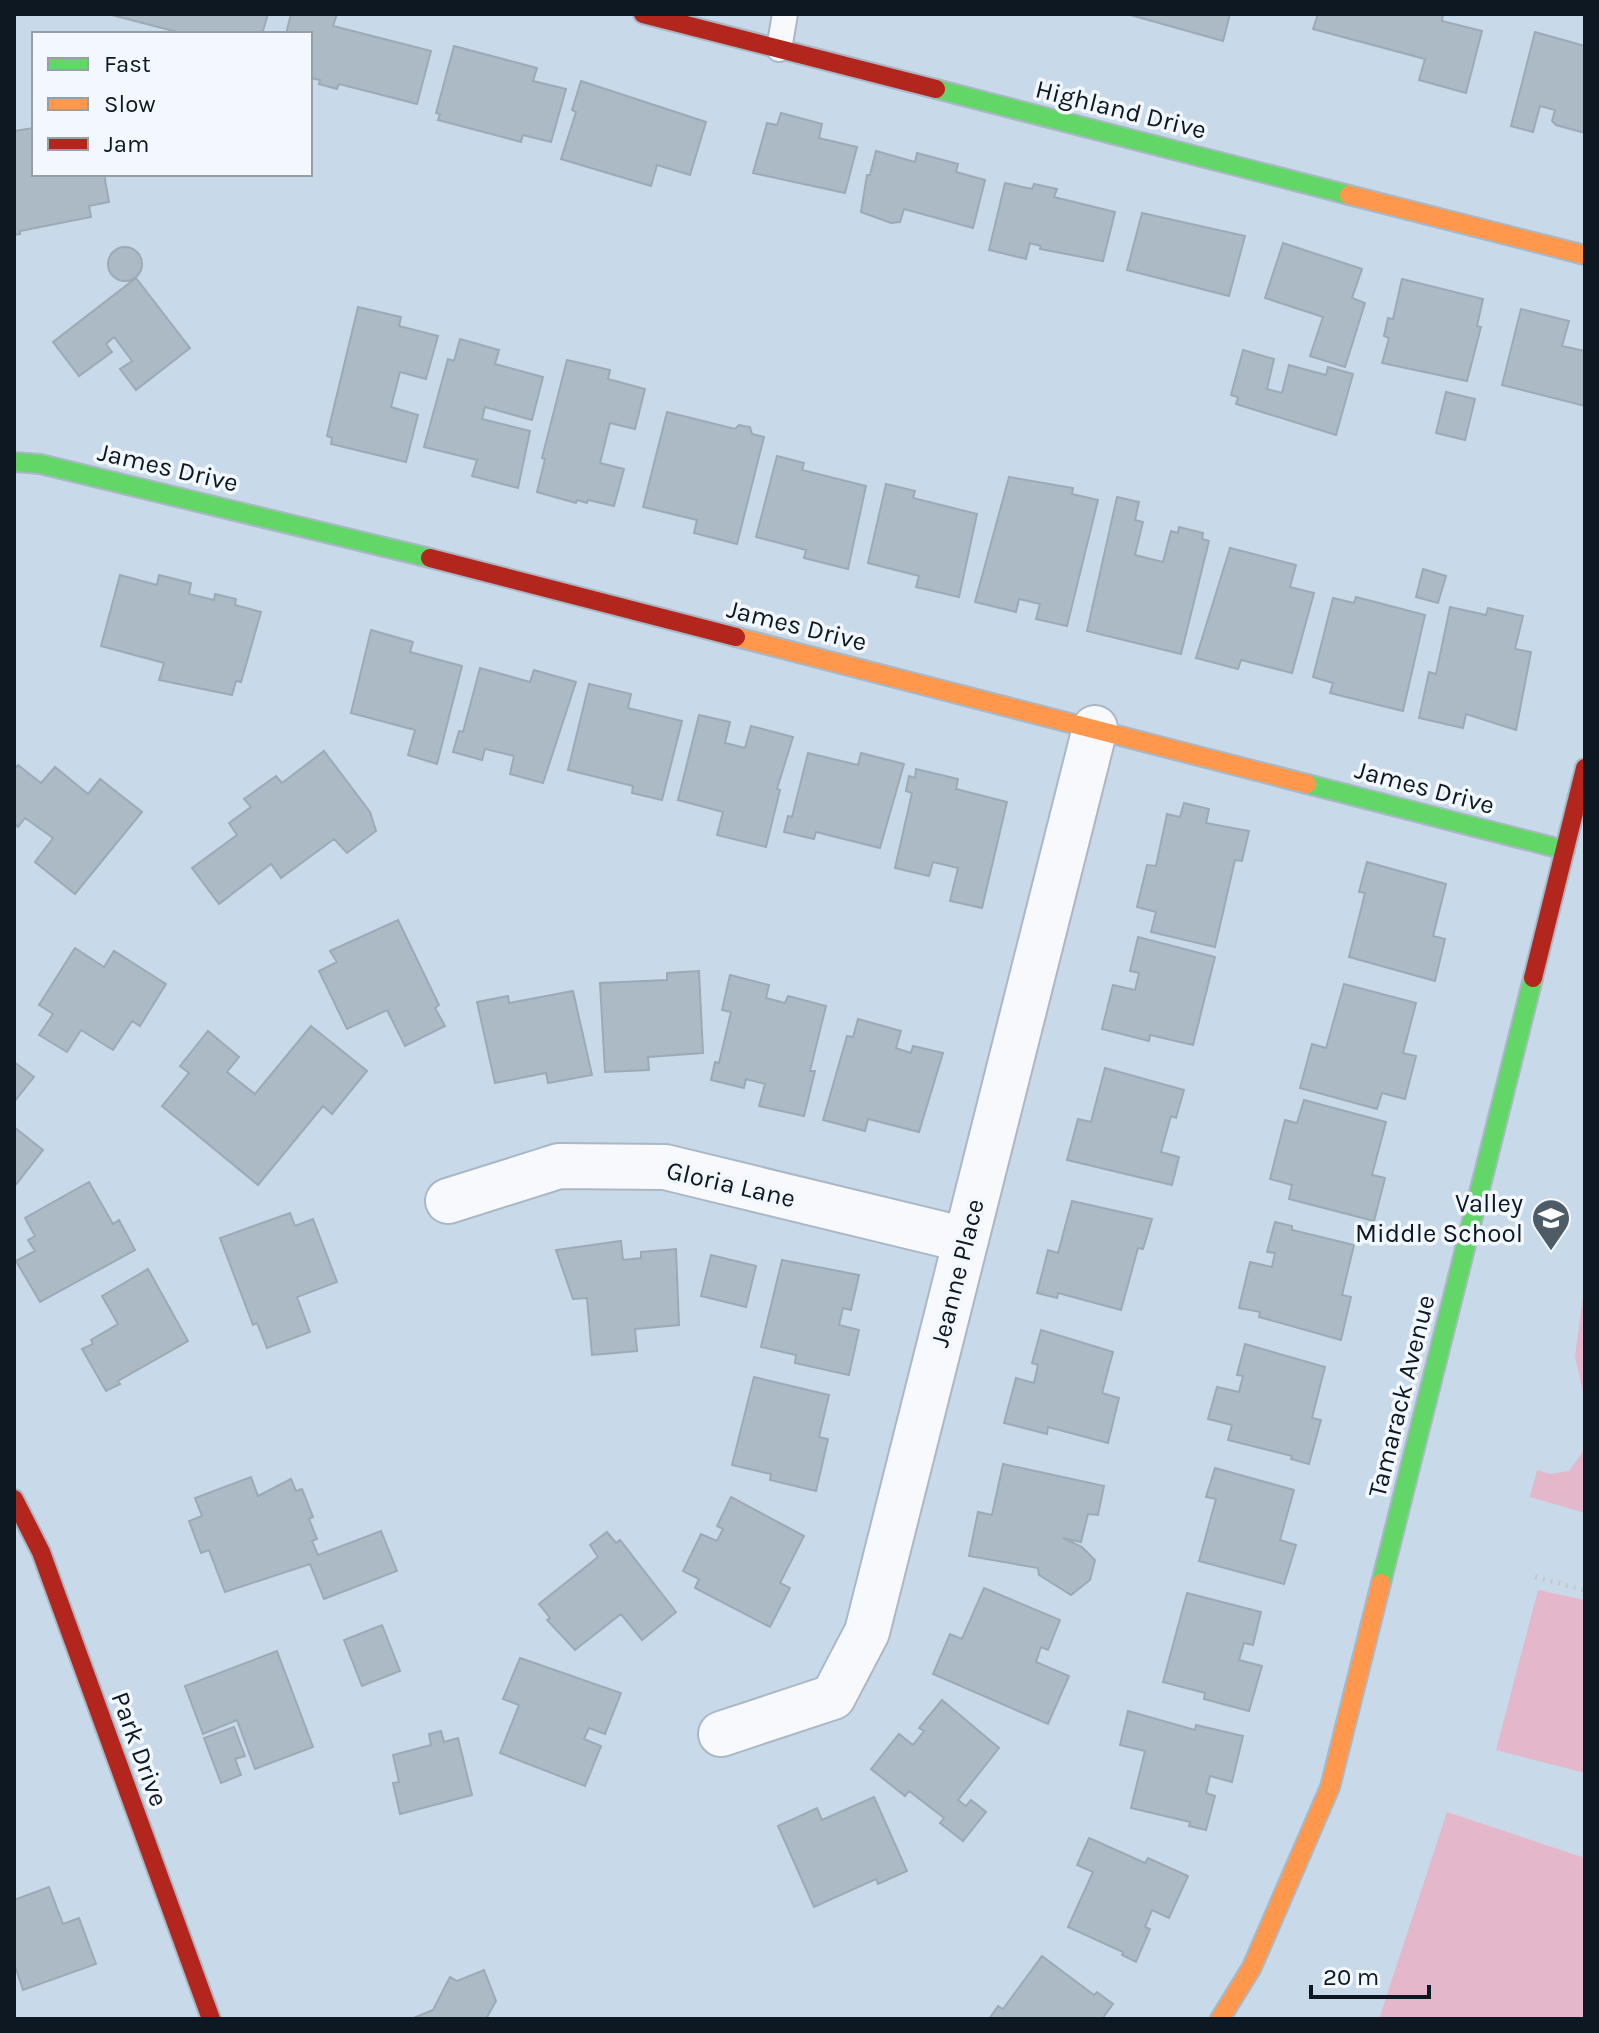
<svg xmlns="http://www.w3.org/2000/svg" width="1599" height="2033" viewBox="0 0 1599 2033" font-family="Karla,sans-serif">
<rect width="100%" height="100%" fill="#c8d9e9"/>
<path fill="#e4b8ca" d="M 1585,1282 L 1585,1402 L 1575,1356 Z
M 1585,1439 L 1585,1513 L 1530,1497 L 1537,1470 L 1550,1474 L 1569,1471 L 1582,1453 Z
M 1538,1590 L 1585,1600 L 1585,1773 L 1496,1750 Z
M 1447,1812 L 1585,1858 L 1585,2019 L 1379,2019 Z"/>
<path fill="#acbac6" stroke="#9daab6" stroke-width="2" d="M 108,14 L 268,14 L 262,34 L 185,34 Z
M 291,14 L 337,14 L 333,26 L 431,51 L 417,104 L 339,84 L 337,89 L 319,84 L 320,80 L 310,78 L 310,34 L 286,34 Z
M 1127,14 L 1230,14 L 1223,41 Z
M 1318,14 L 1443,14 L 1442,21 L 1482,31 L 1466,93 L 1419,80 L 1425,59 L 1313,29 Z
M 1535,32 L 1585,46 L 1585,133 L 1556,125 L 1552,121 L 1555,110 L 1540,106 L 1533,132 L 1511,126 Z
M 454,46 L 537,68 L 533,81 L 566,89 L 551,142 L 523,135 L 521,142 L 438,120 L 440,114 L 436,113 Z
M 581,81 L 706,122 L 690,175 L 657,165 L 651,186 L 561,159 L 576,112 L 572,110 Z
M 781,113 L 822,124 L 819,138 L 857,147 L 845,193 L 753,173 L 767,123 L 777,125 Z
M 34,128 L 34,174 L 104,174 L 109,202 L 89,206 L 91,217 L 20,231 L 20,234 L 14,235 L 14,131 Z
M 876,151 L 915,162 L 917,153 L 958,164 L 956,172 L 985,180 L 973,228 L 904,209 L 900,222 L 891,223 L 861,212 L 867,175 L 870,175 Z
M 1005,183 L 1032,189 L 1034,184 L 1057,189 L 1054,197 L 1115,212 L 1103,261 L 1040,249 L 1041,246 L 1030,243 L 1026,259 L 989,250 Z
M 1142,213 L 1245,236 L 1229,296 L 1127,270 Z
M 1283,243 L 1362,269 L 1352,298 L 1365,303 L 1345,367 L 1310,356 L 1323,317 L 1265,298 Z
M108 264a17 17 0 1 1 34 0a17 17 0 1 1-34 0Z
M 136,278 L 190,348 L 136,390 L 120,369 L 132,361 L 114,337 L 106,344 L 112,352 L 79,376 L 53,342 Z
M 1402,279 L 1483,299 L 1477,326 L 1481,327 L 1467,381 L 1382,363 L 1389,338 L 1384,336 L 1388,318 L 1393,319 Z
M 358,307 L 401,317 L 399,326 L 438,336 L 426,379 L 400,372 L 391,407 L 418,415 L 406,462 L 331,444 L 332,438 L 327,436 Z
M 1521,309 L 1569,321 L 1562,346 L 1585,351 L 1585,406 L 1502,385 Z
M 460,339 L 499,350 L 495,364 L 543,377 L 532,420 L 485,407 L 482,419 L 530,431 L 518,488 L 472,476 L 477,460 L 424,447 L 448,359 L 454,361 Z
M 1243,350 L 1274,359 L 1267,389 L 1282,393 L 1289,365 L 1326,375 L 1328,367 L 1353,374 L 1336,435 L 1236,404 L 1238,397 L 1231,395 Z
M 567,360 L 610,370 L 608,379 L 645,389 L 635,429 L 610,423 L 600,463 L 624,469 L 614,506 L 588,500 L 587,503 L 577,500 L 576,503 L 537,492 L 545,459 L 542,458 Z
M 1446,392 L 1475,399 L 1465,440 L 1436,433 Z
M 667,412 L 735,429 L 739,425 L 750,427 L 752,434 L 764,437 L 737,544 L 694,533 L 697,520 L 643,507 Z
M 777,456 L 804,463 L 802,470 L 866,486 L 848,569 L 804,558 L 806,550 L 756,537 Z
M 1009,477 L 1073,488 L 1072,494 L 1098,500 L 1067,626 L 1036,619 L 1040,604 L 1019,599 L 1016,612 L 975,602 Z
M 886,484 L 915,491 L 913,498 L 977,514 L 959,597 L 916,587 L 919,576 L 868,563 Z
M 1117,497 L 1139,502 L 1135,520 L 1143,522 L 1135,555 L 1163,562 L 1171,531 L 1178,533 L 1179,527 L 1203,533 L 1202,539 L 1209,541 L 1181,654 L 1087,631 Z
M 1230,548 L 1296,565 L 1290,587 L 1314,593 L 1292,673 L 1241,660 L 1238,669 L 1196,658 Z
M 1423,569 L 1446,576 L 1438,603 L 1416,597 Z
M 120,575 L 157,585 L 159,575 L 191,583 L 189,594 L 214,600 L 215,594 L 236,599 L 235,605 L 261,612 L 241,682 L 236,681 L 232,695 L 159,680 L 164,663 L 101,646 Z
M 1356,597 L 1425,615 L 1403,711 L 1330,693 L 1333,683 L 1313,677 L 1333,598 L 1354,603 Z
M 1450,607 L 1486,615 L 1488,608 L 1523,616 L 1515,649 L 1531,652 L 1516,730 L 1466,714 L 1463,728 L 1419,718 L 1429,672 L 1436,674 Z
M 371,630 L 413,642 L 410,652 L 462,666 L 437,764 L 408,755 L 415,730 L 351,713 Z
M 480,668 L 530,682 L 534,670 L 576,682 L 543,783 L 510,774 L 514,756 L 485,749 L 482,760 L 453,752 L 459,731 L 463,732 Z
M 589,684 L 631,694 L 628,708 L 682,721 L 662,800 L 632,793 L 633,786 L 568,770 Z
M 699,715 L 730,722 L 725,743 L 745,748 L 751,726 L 793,737 L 777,789 L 780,790 L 766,847 L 717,835 L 723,812 L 678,800 Z
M 324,751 L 370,812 L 376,831 L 347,853 L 334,839 L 281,878 L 271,864 L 219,904 L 192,868 L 237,835 L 229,823 L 251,807 L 244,799 L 276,776 L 282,783 Z
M 808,753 L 858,765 L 861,753 L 904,764 L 880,848 L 816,832 L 814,839 L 784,832 L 788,816 L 792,817 Z
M 18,765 L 41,783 L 55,767 L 88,794 L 100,779 L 142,812 L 75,894 L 35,862 L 53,838 L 25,818 L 18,827 L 14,823 L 14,770 Z
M 916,769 L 958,779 L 956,789 L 1007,802 L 982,908 L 950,901 L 958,868 L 933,862 L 929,876 L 895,868 L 912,793 L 906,791 L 909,776 L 915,778 Z
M 1184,803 L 1209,809 L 1206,823 L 1249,831 L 1242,861 L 1235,860 L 1215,947 L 1151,932 L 1156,912 L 1137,907 L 1147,865 L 1156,866 L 1167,814 L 1180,817 Z
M 1367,862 L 1446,884 L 1433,936 L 1445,939 L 1435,981 L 1349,957 L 1365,893 L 1359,892 Z
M 398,920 L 439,1005 L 435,1008 L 445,1026 L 405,1046 L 387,1010 L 347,1029 L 319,971 L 337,962 L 330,951 Z
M 1138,937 L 1215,957 L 1193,1045 L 1150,1035 L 1149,1041 L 1102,1029 L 1113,985 L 1135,990 L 1139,973 L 1130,971 Z
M 75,948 L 104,967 L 114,951 L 166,984 L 140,1026 L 132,1021 L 113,1050 L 81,1030 L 67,1052 L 39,1035 L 53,1014 L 39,1005 Z
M 699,971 L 703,1053 L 648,1057 L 649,1070 L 605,1072 L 600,983 L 667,980 L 667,973 Z
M 730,975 L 769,985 L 766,998 L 785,1003 L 788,996 L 826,1006 L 810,1071 L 815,1071 L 804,1116 L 759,1106 L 765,1084 L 746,1079 L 744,1088 L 711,1080 L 715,1062 L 719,1063 L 731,1012 L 722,1010 Z
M 1344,984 L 1416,1003 L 1403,1053 L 1416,1056 L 1405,1099 L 1382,1093 L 1377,1109 L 1300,1088 L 1312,1044 L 1326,1048 Z
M 573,991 L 592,1075 L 548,1083 L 546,1073 L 495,1083 L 477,1002 L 508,996 L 509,1003 Z
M 858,1019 L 901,1031 L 896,1048 L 911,1053 L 913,1046 L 943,1053 L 919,1132 L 868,1119 L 865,1131 L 823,1120 L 847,1036 L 853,1037 Z
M 311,1026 L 367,1071 L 332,1114 L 323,1106 L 258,1185 L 162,1106 L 189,1073 L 180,1066 L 208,1031 L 239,1057 L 227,1072 L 255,1094 Z
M 14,1062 L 34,1077 L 14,1102 Z
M 1105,1068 L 1184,1090 L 1176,1118 L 1171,1116 L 1161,1152 L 1179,1157 L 1172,1185 L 1067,1160 L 1078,1119 L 1091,1122 Z
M 1304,1100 L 1386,1122 L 1372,1175 L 1385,1178 L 1374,1221 L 1289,1199 L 1292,1185 L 1270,1179 L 1285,1120 L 1297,1123 Z
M 14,1127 L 43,1150 L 14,1187 Z
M 89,1182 L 113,1224 L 119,1220 L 135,1250 L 40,1302 L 16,1261 L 35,1251 L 28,1240 L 35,1236 L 25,1218 Z
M 1072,1201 L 1152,1219 L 1143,1249 L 1138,1248 L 1121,1310 L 1058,1293 L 1057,1298 L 1037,1293 L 1048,1250 L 1058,1253 Z
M 290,1213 L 295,1226 L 313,1219 L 337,1282 L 297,1297 L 310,1332 L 267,1348 L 257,1323 L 253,1325 L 220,1238 Z
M 1275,1222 L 1292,1226 L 1292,1230 L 1354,1245 L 1342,1295 L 1351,1297 L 1341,1340 L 1259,1317 L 1260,1312 L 1239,1308 L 1250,1262 L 1272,1267 L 1275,1253 L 1267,1252 Z
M 621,1241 L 623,1260 L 641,1258 L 641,1252 L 676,1249 L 679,1325 L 635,1329 L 637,1351 L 592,1355 L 587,1298 L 573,1299 L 556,1250 Z
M 711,1255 L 756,1266 L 746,1307 L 701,1296 Z
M 782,1260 L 859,1275 L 851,1310 L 843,1308 L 839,1325 L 859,1330 L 849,1375 L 795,1363 L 796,1355 L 761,1347 Z
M 148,1269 L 188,1341 L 118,1381 L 120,1384 L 106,1391 L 82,1349 L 93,1344 L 91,1340 L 118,1324 L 102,1296 Z
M 1041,1330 L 1113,1352 L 1102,1393 L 1119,1398 L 1108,1443 L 1048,1427 L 1047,1434 L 1004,1423 L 1016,1378 L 1034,1383 L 1038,1365 L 1032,1363 Z
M 1245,1344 L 1325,1367 L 1312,1418 L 1321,1420 L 1309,1464 L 1291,1459 L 1292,1456 L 1228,1440 L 1232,1425 L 1208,1419 L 1217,1387 L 1239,1392 L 1243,1376 L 1237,1375 Z
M 754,1377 L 829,1395 L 819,1437 L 828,1439 L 816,1491 L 770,1480 L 771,1474 L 732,1465 Z
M 1003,1464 L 1104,1486 L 1098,1515 L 1088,1514 L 1081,1542 L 1063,1538 L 1082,1547 L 1095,1560 L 1090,1580 L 1071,1595 L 1039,1575 L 1038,1568 L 969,1556 L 978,1512 L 992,1515 Z
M 1215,1468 L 1294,1490 L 1280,1540 L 1296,1545 L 1284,1584 L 1199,1561 L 1216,1499 L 1206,1497 Z
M 251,1477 L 258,1496 L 291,1479 L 296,1491 L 302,1489 L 313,1517 L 309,1519 L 317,1539 L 312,1541 L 318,1555 L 381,1531 L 397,1571 L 324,1599 L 310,1564 L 225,1592 L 209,1550 L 201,1553 L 189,1521 L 202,1516 L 195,1498 Z
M 731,1497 L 804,1536 L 780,1583 L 790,1588 L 770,1627 L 695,1588 L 699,1579 L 683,1571 L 701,1534 L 717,1541 L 723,1529 L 717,1526 Z
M 607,1532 L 616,1543 L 620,1540 L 676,1612 L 642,1640 L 621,1614 L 575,1650 L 547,1620 L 550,1618 L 539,1604 L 598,1557 L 590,1545 Z
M 984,1588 L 1060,1620 L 1048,1650 L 1041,1647 L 1036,1662 L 1069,1676 L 1048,1724 L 933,1674 L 950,1634 L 962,1639 Z
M 1187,1593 L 1261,1612 L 1253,1645 L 1244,1643 L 1239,1660 L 1262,1666 L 1249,1711 L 1204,1699 L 1205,1693 L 1163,1682 Z
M 382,1625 L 400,1671 L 362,1686 L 344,1640 Z
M 277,1651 L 313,1747 L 255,1769 L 237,1720 L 203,1734 L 185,1686 Z
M 520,1658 L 621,1693 L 605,1734 L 589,1728 L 584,1739 L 601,1746 L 585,1786 L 500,1753 L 519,1705 L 503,1699 Z
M 942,1700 L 999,1748 L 958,1800 L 966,1806 L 971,1800 L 986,1812 L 963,1841 L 940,1823 L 944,1818 L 909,1791 L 905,1796 L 871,1769 L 899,1734 L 913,1745 L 924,1731 L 919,1728 Z
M 1128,1711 L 1195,1730 L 1196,1725 L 1243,1736 L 1232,1782 L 1210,1776 L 1206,1793 L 1215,1796 L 1206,1830 L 1189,1826 L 1190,1822 L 1131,1808 L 1145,1751 L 1120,1745 Z
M 234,1727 L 245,1756 L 235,1759 L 241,1775 L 221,1783 L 204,1738 Z
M 441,1731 L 444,1742 L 458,1738 L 472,1795 L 400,1814 L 393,1783 L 399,1782 L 393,1755 L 431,1745 L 429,1734 Z
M 874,1797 L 907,1871 L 878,1884 L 876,1879 L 814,1907 L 778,1826 L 817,1808 L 822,1820 Z
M 1089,1838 L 1145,1863 L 1148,1858 L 1188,1876 L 1169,1918 L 1152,1910 L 1145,1927 L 1150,1929 L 1136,1962 L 1122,1955 L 1123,1952 L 1068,1927 L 1093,1872 L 1077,1865 Z
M 49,1887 L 63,1924 L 79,1918 L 96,1964 L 23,1990 L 14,1963 L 14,1900 Z
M 1042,1956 L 1094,1995 L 1097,1992 L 1113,2004 L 1102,2019 L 989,2019 L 998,2006 L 1003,2009 Z
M 484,1970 L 496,2001 L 486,2019 L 411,2019 L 433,2010 L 450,1977 L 457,1981 Z"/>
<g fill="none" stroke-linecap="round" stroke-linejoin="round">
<defs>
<path id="lane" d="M 779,49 L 785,14"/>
<path id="street" d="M 448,1201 L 559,1166 L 665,1167 L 966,1240
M 721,1734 L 833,1697 L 867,1632 L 1095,728"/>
<path id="fast" d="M 936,89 L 1349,195
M 14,462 L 40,464 L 430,558
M 1307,784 L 1565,850
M 1381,1583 L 1533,978"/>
<path id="slow" d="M 1349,195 L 1585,255
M 736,637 L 1307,784
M 1220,2019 L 1252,1967 L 1330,1787 L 1381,1583"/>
<path id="jam" d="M 643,14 L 936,89
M 430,558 L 736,637
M 1533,978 L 1585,768
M 14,1499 L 41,1552 L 211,2019"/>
</defs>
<use href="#lane" stroke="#aab7c4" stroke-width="28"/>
<use href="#street" stroke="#aab7c4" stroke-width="48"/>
<use href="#fast" stroke="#aab7c4" stroke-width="22"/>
<use href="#slow" stroke="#aab7c4" stroke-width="22"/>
<use href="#jam" stroke="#aab7c4" stroke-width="22"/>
<path stroke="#c4c9cd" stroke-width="5" stroke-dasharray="2 6" stroke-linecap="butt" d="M 1535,1577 L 1585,1590"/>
<use href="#lane" stroke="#f7f9fc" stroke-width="24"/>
<use href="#street" stroke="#f7f9fc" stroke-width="44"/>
<use href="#fast" stroke="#63d668" stroke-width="18"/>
<use href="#slow" stroke="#ff974d" stroke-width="18"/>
<use href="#jam" stroke="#b3261e" stroke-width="18"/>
</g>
<defs>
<symbol id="school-pin" viewBox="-11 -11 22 30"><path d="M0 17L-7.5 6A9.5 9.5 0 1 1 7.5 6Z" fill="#4e5c68" stroke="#f2f8fe"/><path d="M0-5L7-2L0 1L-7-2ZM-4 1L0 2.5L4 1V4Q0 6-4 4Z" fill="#fff"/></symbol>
</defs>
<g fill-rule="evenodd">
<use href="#school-pin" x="1529" y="1196" width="44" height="60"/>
</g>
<g text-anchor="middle" stroke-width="7" stroke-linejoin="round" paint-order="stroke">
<g font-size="26" fill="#0d1822" stroke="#f2f8fe">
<text transform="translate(1121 109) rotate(14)" y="9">Highland Drive</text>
<text transform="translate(168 467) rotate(13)" y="9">James Drive</text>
<text transform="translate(797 625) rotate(14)" y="9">James Drive</text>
<text transform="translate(1425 787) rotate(15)" y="9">James Drive</text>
<text transform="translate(731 1184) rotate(13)" y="9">Gloria Lane</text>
<text transform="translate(957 1273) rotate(-76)" y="9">Jeanne Place</text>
<text transform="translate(1401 1396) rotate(-76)" y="9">Tamarack Avenue</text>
<text transform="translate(140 1749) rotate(70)" y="9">Park Drive</text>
</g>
<g font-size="26" fill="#0d1822" stroke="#f2f8fe" text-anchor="end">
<text x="1523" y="1212">Valley<tspan x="1523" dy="30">Middle School</tspan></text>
</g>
</g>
<rect width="1599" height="2033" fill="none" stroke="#0d1822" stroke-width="32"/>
<rect x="32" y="32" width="280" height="144" fill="#f2f8fe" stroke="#969ea6" stroke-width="2"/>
<rect x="48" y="58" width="40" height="12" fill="#63d668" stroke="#969ea6" stroke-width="2"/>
<text x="104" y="72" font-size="24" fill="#0d1822">Fast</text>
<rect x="48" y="98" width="40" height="12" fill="#ff974d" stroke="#969ea6" stroke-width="2"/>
<text x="104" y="112" font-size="24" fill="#0d1822">Slow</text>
<rect x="48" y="138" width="40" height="12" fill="#b3261e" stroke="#969ea6" stroke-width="2"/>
<text x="104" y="152" font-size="24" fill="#0d1822">Jam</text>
<path d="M1311 1985v12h118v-12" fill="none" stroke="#0d1822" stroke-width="4"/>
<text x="1323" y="1985" font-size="24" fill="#0d1822" stroke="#f2f8fe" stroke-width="6" paint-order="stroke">20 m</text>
</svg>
